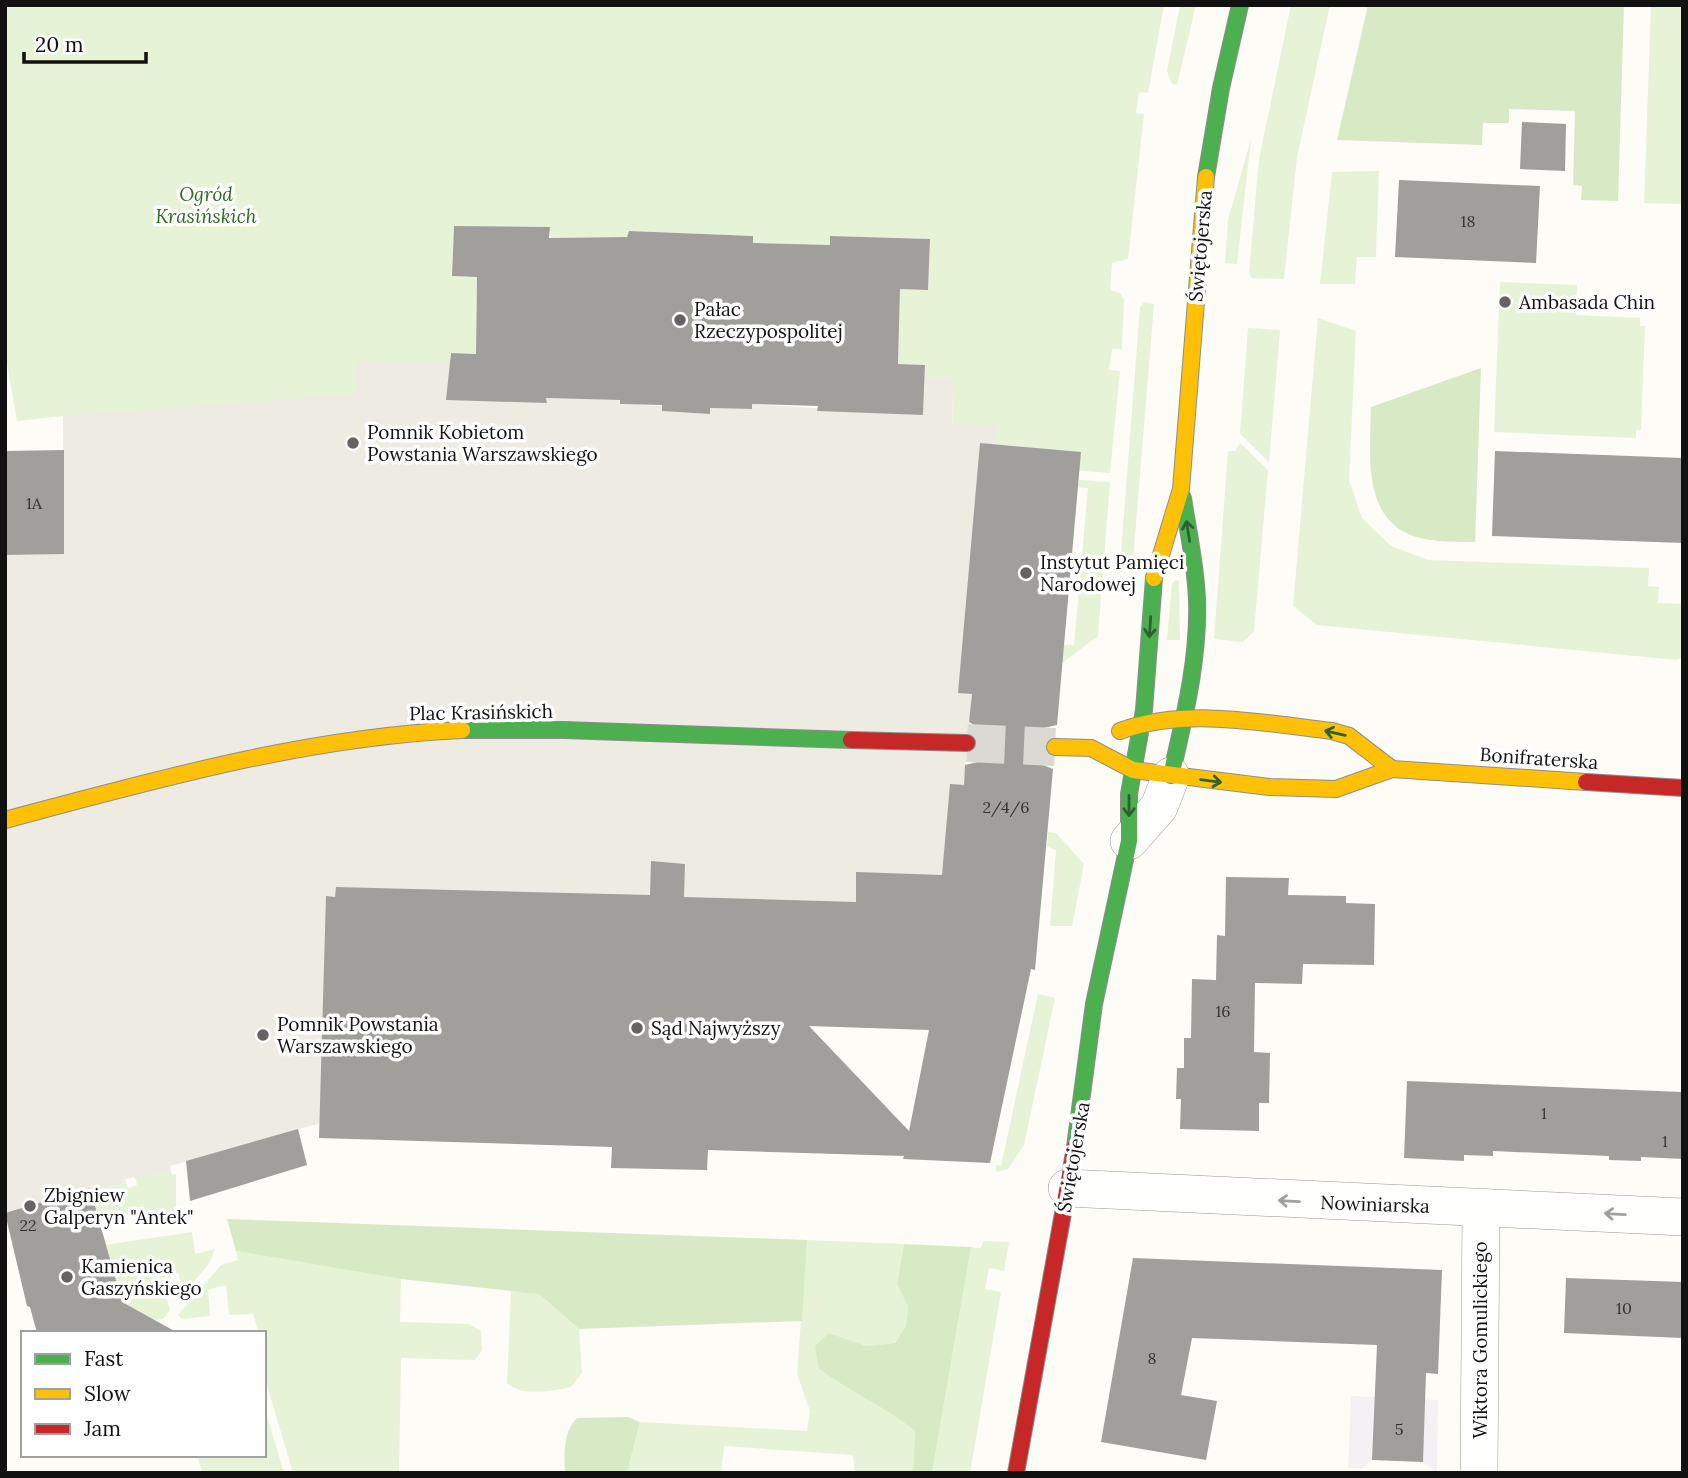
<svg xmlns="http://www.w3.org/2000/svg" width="1688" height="1478" viewBox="0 0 1688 1478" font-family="Lora,serif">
<rect width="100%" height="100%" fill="#fdfcf7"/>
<path fill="#f5f0f3" d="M 1351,1396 L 1438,1400 L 1437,1473 L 1423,1462 L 1372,1460 L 1361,1469 L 1348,1468 Z"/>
<path fill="#e7f3d7" d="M 5,5 L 1164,5 L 1148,93 L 1139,92 L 1136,113 L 1144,114 L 1128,259 L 1112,263 L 1110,290 L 1120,293 L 1124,300 L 1122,349 L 1112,349 L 1109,370 L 1120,371 L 1110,473 L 975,462 L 952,435 L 954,378 L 925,377 L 925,365 L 898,364 L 900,289 L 928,290 L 930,239 L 830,236 L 830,246 L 753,243 L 753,236 L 629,231 L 627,237 L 551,238 L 549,227 L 454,226 L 452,276 L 477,277 L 476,354 L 450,353 L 450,362 L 374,362 L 374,448 L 212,615 L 5,555 L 64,554 L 63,416 L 17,421 L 5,352 Z
M 1180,5 L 1196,5 L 1177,85 L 1172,84 L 1167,71 Z
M 1291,5 L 1330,5 L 1297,157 L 1284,279 L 1252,278 L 1249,273 L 1259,159 Z
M 1651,5 L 1683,5 L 1683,204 L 1644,203 Z
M 1251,139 L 1237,264 L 1225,263 L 1228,220 Z
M 1379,171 L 1376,257 L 1357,257 L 1355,284 L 1320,284 L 1332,172 Z
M 1500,282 L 1577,285 L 1576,315 L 1640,318 L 1640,326 L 1645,326 L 1641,430 L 1636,430 L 1636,438 L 1494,432 Z
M 1144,302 L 1154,304 L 1132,572 L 1124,571 L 1120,566 L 1140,307 Z
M 1318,318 L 1356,331 L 1349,480 L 1362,518 L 1391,546 L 1428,560 L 1649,568 L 1648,586 L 1659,587 L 1658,603 L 1683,604 L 1683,657 L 1677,660 L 1317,625 L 1293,606 Z
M 1248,328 L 1280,330 L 1269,462 L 1240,434 Z
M 1240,443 L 1268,470 L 1254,631 L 1243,642 L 1214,639 L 1228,451 L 1235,451 Z
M 1079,480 L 1110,482 L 1098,636 L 1062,663 L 1064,645 L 1074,645 L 1088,488 L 1078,487 Z
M 1176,580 L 1179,581 L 1180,640 L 1167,640 L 1172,583 Z
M 1048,832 L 1056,833 L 1084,864 L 1072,926 L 1050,926 L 1056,850 L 1047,846 Z
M 1038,994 L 1055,998 L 1024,1145 L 1008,1169 L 996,1172 L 996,1165 L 1001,1166 Z
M 171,1171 L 172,1175 L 176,1174 L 176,1217 L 97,1215 L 90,1193 L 126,1183 L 128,1188 L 137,1185 L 136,1180 Z
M 192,1232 L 195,1254 L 215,1249 L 210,1262 L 184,1294 L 178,1273 L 161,1278 L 170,1310 L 163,1319 L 140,1322 L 137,1311 L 124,1307 L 105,1245 Z
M 807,1240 L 904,1244 L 897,1284 L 908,1307 L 906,1327 L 894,1343 L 867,1346 L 829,1333 L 819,1369 C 850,1392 886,1407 915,1431 L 913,1473 L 855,1473 L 853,1455 L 724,1446 L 721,1473 L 627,1473 L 640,1422 L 807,1431 L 810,1411 L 797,1374 Z
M 983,1241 L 1009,1242 L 1004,1271 L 989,1268 L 985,1289 L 1001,1292 L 970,1473 L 932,1473 L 971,1247 L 981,1248 Z
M 236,1251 L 401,1279 L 400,1322 L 469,1324 L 481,1331 L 482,1350 L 475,1360 L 401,1358 L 399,1473 L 293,1473 L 264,1375 L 264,1333 L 259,1333 L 253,1314 L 229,1315 L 226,1285 L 208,1290 L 210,1316 L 182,1319 L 178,1315 L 221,1265 L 238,1260 Z
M 511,1290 L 539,1294 L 579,1329 L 582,1373 L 571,1387 C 552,1391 522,1397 507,1383 Z
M 264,1406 L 284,1473 L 202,1473 L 197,1455 L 264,1455 Z"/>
<path fill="#d8eac5" d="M 1368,5 L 1624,5 L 1618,201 L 1581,200 L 1582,186 L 1573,185 L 1575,111 L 1509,109 L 1509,123 L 1483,123 L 1482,145 L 1337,140 Z
M 1481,368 L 1475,542 C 1460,542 1445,542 1431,540 C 1360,531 1370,458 1371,407 Z
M 227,1219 L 807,1240 L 802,1321 L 579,1329 L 539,1294 L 401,1279 L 236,1251 Z
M 904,1244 L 971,1247 L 932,1473 L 913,1473 L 915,1431 C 886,1407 850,1392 819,1369 L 815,1346 L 829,1333 L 867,1346 L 895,1343 L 906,1326 L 908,1307 L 897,1284 Z
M 628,1417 L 640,1422 L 627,1473 L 565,1473 C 564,1454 563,1432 577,1418 Z"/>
<path fill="#edebe2" d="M 356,362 L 450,362 L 447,399 L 547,402 L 546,398 L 620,400 L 621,404 L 662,406 L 662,411 L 710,414 L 710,408 L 751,409 L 752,404 L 923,415 L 925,377 L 954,378 L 952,423 L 996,426 L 955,882 L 324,1122 L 170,1166 L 171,1171 L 136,1180 L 134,1177 L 125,1179 L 126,1183 L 5,1213 L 5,555 L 64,554 L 64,416 L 355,394 Z"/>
<path fill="#a19f9c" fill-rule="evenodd" d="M 1522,122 L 1566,124 L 1565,171 L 1520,169 Z
M 1399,180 L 1540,186 L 1536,263 L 1395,257 Z
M 454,226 L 550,227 L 549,238 L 627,237 L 629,231 L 753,236 L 753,243 L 830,245 L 830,236 L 930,239 L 928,290 L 900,289 L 898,364 L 925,365 L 923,415 L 817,411 L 818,406 L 752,404 L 752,409 L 710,408 L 710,414 L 662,411 L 662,405 L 620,404 L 620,400 L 546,398 L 547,403 L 446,400 L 451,353 L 476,354 L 477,277 L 452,276 Z
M 980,443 L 1081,452 L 1057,725 L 1044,728 L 1036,736 L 1033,746 L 1036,758 L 1043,765 L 1053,769 L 1035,970 L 1031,969 L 990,1163 L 903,1159 L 904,1156 L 708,1150 L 707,1170 L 611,1168 L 612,1147 L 319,1138 L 326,896 L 335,897 L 336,887 L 650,895 L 651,861 L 685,864 L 684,897 L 856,902 L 856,872 L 942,875 L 950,784 L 964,785 L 965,765 L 978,762 L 986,754 L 989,744 L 986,732 L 969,722 L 972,694 L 958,693 ZM 809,1026 L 929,1030 L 909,1131 Z
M 64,450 L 64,554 L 5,555 L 5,451 Z
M 1495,451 L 1683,458 L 1683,543 L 1492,536 Z
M 1226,877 L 1289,878 L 1288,895 L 1346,896 L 1346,903 L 1375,904 L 1374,965 L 1303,964 L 1302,984 L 1255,983 L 1254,1052 L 1270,1053 L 1269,1103 L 1259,1103 L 1259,1131 L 1180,1129 L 1181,1099 L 1176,1099 L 1177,1068 L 1184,1068 L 1184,1038 L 1191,1038 L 1192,979 L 1216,980 L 1217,935 L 1225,936 Z
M 1407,1081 L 1683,1092 L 1683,1159 L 1641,1157 L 1641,1161 L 1609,1160 L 1609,1156 L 1493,1151 L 1493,1156 L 1464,1155 L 1464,1161 L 1404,1158 Z
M 298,1129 L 307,1165 L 190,1201 L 186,1161 Z
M 90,1188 L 122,1302 L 178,1333 L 37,1333 L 30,1307 L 27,1306 L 5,1213 Z
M 1133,1258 L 1442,1270 L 1438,1374 L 1426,1373 L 1423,1462 L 1372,1460 L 1377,1345 L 1192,1338 L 1181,1395 L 1217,1401 L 1206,1460 L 1101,1442 Z
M 1566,1278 L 1683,1282 L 1683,1338 L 1564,1333 Z"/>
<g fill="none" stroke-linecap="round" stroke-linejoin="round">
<path stroke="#dad9d4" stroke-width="38" stroke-dasharray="38 19" stroke-linecap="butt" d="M 967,743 L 1055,747"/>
<defs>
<path id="street" d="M 1129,841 L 1159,807 L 1171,776
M 1067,1188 L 1683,1217
M 1479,1473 L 1481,1208"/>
<path id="fast" d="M 1206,177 L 1221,88 L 1240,5
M 462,730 L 564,730 L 851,740
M 1171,776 C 1184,718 1199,660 1197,600 C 1196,566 1188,532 1183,498
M 1075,1147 L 1094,1004 L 1129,841 L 1129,794 L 1144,710 L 1154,578"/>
<path id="slow" d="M 1154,578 L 1181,489 L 1206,177
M 1120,731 C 1186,707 1264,723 1332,731 L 1349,736 L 1392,769
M 1055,747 L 1091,748 L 1133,770 L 1269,787 L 1336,789 L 1392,769 L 1586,782
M 5,820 C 155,780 306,737 462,730"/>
<path id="jam" d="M 851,740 L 967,743
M 1586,782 L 1683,788
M 1016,1473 L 1075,1147"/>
</defs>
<use href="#street" stroke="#979795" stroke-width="38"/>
<use href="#fast" stroke="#8e8d8b" stroke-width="18"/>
<use href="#slow" stroke="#8e8d8b" stroke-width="18"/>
<use href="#jam" stroke="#8e8d8b" stroke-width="18"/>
<use href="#street" stroke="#fffffe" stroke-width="37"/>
<use href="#fast" stroke="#4caf50" stroke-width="16"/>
<use href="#slow" stroke="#ffc107" stroke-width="16"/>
<use href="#jam" stroke="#c62828" stroke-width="16"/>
</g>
<defs><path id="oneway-shaft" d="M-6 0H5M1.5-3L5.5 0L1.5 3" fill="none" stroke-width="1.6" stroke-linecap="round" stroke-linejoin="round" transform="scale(1.75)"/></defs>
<g stroke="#2e6030">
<use href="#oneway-shaft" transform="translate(1188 531) rotate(-99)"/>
<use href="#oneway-shaft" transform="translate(1150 627) rotate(94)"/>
<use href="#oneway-shaft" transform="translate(1335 733) rotate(-167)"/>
<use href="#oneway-shaft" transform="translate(1211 781) rotate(7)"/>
<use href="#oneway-shaft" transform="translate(1129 806) rotate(90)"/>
</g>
<g stroke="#a0a09f">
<use href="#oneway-shaft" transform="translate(1289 1201) rotate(-177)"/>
<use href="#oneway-shaft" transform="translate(1615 1214) rotate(-177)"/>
</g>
<g fill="#646362" stroke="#fff" stroke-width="2.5">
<circle cx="1505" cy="302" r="7"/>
<circle cx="680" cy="320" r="7"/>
<circle cx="353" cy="443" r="7"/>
<circle cx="1026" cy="573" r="7"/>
<circle cx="637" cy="1028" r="7"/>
<circle cx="263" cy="1035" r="7"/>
<circle cx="30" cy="1206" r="7"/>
<circle cx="67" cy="1277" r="7"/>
</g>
<g text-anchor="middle" stroke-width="7" stroke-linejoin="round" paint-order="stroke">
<g font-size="16" fill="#353434">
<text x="1468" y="227">18</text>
<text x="34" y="509">1A</text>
<text x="1006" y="813">2/4/6</text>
<text x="1223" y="1017">16</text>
<text x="1544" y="1119">1</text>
<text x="1665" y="1147">1</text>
<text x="28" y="1231">22</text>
<text x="1624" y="1314">10</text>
<text x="1152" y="1364">8</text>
<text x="1399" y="1435">5</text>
</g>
<g font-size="19" font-style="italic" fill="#2f6b1f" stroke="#fff">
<text x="206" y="201">Ogród<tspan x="206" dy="22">Krasińskich</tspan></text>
</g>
<g font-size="19" fill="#111" stroke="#fff">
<text transform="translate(1200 246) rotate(-85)" y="7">Świętojerska</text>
<text transform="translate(481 712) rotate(-1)" y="7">Plac Krasińskich</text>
<text transform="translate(1539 758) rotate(4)" y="7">Bonifraterska</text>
<text transform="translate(1073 1157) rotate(-80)" y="7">Świętojerska</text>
<text transform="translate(1375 1204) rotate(2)" y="7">Nowiniarska</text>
<text transform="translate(1480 1340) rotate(-90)" y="7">Wiktora Gomulickiego</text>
</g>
<g font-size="19" fill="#111" stroke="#fff" text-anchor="start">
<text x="1519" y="309">Ambasada Chin</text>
<text x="694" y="316">Pałac<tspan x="694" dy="22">Rzeczypospolitej</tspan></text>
<text x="367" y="439">Pomnik Kobietom<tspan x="367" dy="22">Powstania Warszawskiego</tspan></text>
<text x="1040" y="569">Instytut Pamięci<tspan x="1040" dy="22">Narodowej</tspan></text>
<text x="277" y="1031">Pomnik Powstania<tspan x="277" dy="22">Warszawskiego</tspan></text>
<text x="651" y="1035">Sąd Najwyższy</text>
<text x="44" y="1202">Zbigniew<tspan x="44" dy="22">Galperyn "Antek"</tspan></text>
<text x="81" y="1273">Kamienica<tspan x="81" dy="22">Gaszyńskiego</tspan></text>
</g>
</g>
<rect width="1688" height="1478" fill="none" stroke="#111111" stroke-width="14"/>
<rect x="21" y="1331" width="245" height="126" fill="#ffffff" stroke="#a0a0a0" stroke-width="2"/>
<rect x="35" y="1354" width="35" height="10" fill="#4caf50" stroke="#a0a0a0" stroke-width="2"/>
<text x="84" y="1366" font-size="21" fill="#111111">Fast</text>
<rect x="35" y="1389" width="35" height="10" fill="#ffc107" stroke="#a0a0a0" stroke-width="2"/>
<text x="84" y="1401" font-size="21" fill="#111111">Slow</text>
<rect x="35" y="1424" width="35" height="10" fill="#c62828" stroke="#a0a0a0" stroke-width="2"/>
<text x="84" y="1436" font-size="21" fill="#111111">Jam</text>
<path d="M24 52v10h122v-10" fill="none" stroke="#111111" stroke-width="3.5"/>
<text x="35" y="52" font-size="21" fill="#111111" stroke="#ffffff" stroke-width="5" paint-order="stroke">20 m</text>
</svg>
